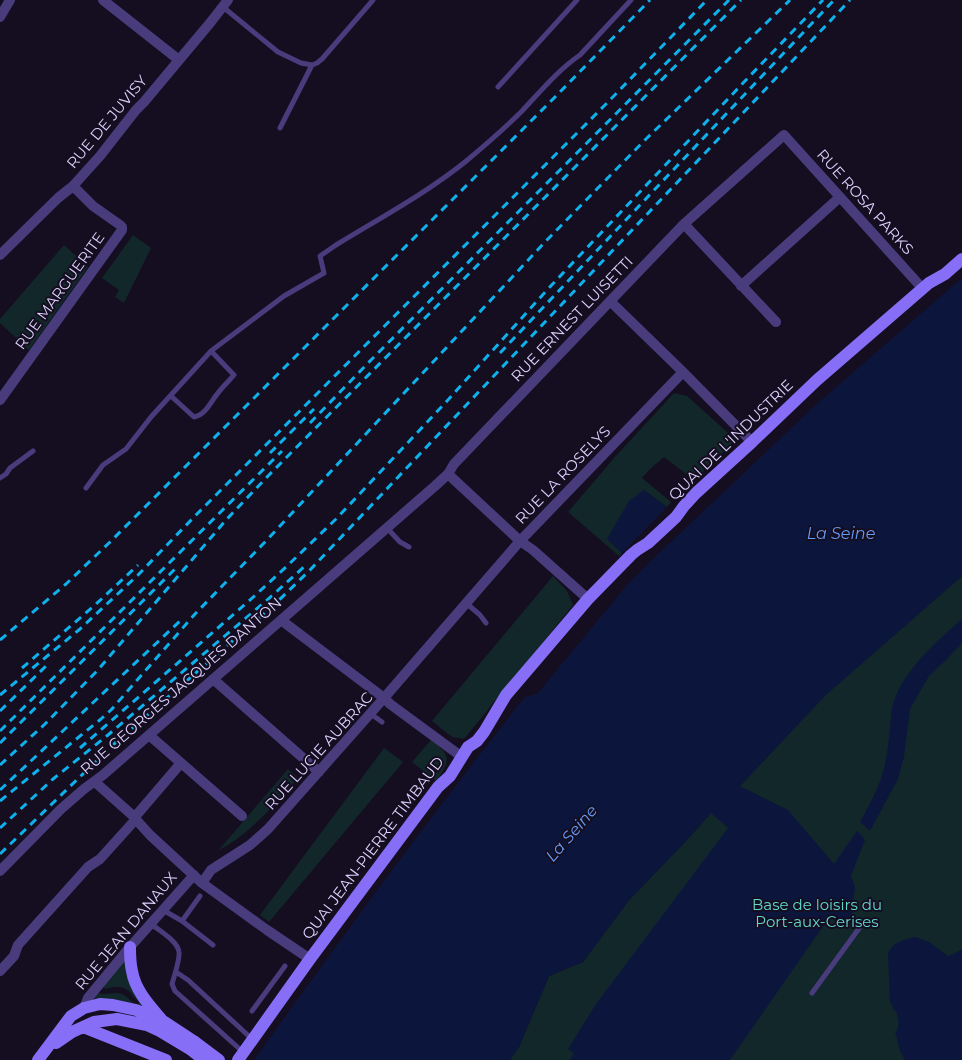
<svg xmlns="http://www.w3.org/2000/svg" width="962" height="1060" font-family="Montserrat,sans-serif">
<rect width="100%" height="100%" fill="#150e21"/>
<path fill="#12272a" d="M133 235 151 248 124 303 115 297 119 290 102 278Z
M64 245 88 267 29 350 0 323V319Z
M674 393 687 396 736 440 694 480 664 457 649 470 642 478 671 502 667 507 644 490 608 539 622 553 619 556 568 512 615 457Z
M553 576 567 591 573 605 464 739 452 737 432 721Z
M962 576V1060H510L519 1047 549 976 583 962 629 900 685 842 711 813 739 787 825 695Z
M431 740C451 755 451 761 436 781L412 762Z
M384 748 403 762 269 922 260 915Z
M288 769 298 778C274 805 251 833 218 851Z
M125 959 149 1009 94 999 98 993C107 996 115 991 122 994 129 997 131 1004 139 1005L138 1001C134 998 133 996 130 992 122 985 115 986 106 989L103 987Z"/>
<path fill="#0c163c" d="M962 278V576L826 695 740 786 788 810 834 864 857 831 861 835 865 840 851 876 855 887 852 909 853 912 846 925 831 915 730 1060H570L574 1053 568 1049 596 1004 728 828 711 813 685 842 629 900 583 962 549 976 519 1047 510 1060H254C342 937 431 815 525 697L537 694 628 584 657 555 819 402Z
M644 490 667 507 622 553 607 539 629 501Z
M962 619V643L946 660 929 676 910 709 904 757 898 779 870 831 860 822C871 802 883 781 886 758 888 748 889 738 890 728 891 718 891 707 895 698 908 666 937 641 962 619Z
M915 937 929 942 948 956 954 954 962 949V1060H905L900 1051 896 1035 895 1034C900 1026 899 1020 896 1011L894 1010 890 1001 888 953C892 943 904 939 915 937Z"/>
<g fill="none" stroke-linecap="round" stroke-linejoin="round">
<path stroke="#493c7d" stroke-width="5" d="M223 7 278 52 301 63 312 65 317 63 322 59 373 0
M498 87 577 0
M280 128 312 65
M171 396 194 417C206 415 211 401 218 393 223 386 229 381 234 375L211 351
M0 478 6 474 10 468 33 451
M86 488 103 465 126 449 151 417 211 351 284 296 324 273 320 256 336 245C380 218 425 194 465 162 483 147 505 128 522 111 540 92 558 70 580 55L631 0
M387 528 400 542 409 547
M466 603 480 615 486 623
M371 714 382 722
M163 910 182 921 213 945
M182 921 200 896
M150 923C158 930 178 941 179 952 180 959 174 977 172 984L175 991 243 1052
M176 972 188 980 252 1039
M812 993 860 927
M252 1011 285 966"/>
<path stroke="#493c7d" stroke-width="10" d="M103 0 179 60
M0 17 10 0
M684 224 776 322
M0 255 58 198 73 186 100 156 136 110 144 102 210 23 228 0
M741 286 840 197
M610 301 683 372 752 442
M0 400 122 230V227L120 225 93 206 73 186
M448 474 520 541 533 550 588 599
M281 620 384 698 520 541 683 372
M213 679 319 772
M149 735 242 816
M95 782 131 814 150 835 202 883 267 930 310 959
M134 818 181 763
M0 871 61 809 84 789 103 775 435 486 448 474 454 464 684 224 784 135 923 289
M202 883 211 870 250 845 268 829 384 698 390 704 462 757
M0 971 14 956 18 945 88 867 100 859 136 819
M84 1008 88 998 130 947 194 875"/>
<path stroke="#876ef6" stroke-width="12" d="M130 947C130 955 130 963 132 971 135 990 149 1005 161 1019
M83 1027 166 1060
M56 1043 72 1032 94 1022 117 1019 147 1025 160 1031 190 1049 204 1060
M38 1060 71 1016 84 1008 100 1004 113 1005 136 1010 163 1021 195 1042
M238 1060 310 959 438 787 450 776 468 747 477 741 484 732 506 695 588 599 631 555 637 550 648 543 676 517 684 506 696 493 752 442 817 380 929 283 945 274 962 259"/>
<path stroke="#0eb1eb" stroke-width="3" stroke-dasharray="8 6" stroke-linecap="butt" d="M500 353 834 0
M310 423 371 360 729 0
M270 453 314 409
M0 640 66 584 110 542 558 94 650 0
M22 668 95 605 138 565
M0 695 80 629 138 575 195 516 605 105 707 0
M0 711 48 664
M0 731 282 451
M0 743 175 569
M80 748 250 600 286 567 336 519 447 401 547 290 744 82 823 0
M0 765 45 724 97 671 226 520 268 476 741 0
M0 790 180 621
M0 801 101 719 111 710 195 614 265 542 545 242 646 139 790 0
M0 828 53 779 108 735 266 601 305 566
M0 854 114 744 274 605 310 570 850 0"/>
<path stroke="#876ef6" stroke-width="12" d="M195 1042 219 1060"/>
</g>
<g text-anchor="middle" stroke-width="4" stroke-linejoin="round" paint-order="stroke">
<g font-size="15" fill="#ddd1fc" stroke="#150e21">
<text transform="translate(107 122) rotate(-50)" y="5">RUE DE JUVISY</text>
<text transform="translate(865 202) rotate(48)" y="5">RUE ROSA PARKS</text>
<text transform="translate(60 291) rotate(-54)" y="5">RUE MARGUERITE</text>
<text transform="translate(572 319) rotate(-46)" y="5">RUE ERNEST LUISETTI</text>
<text transform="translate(731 440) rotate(-44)" y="5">QUAI DE L'INDUSTRIE</text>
<text transform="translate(563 475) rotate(-46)" y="5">RUE LA ROSELYS</text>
<text transform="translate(181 686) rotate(-41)" y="5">RUE GEORGES JACQUES DANTON</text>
<text transform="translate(319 751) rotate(-48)" y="5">RUE LUCIE AUBRAC</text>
<text transform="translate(373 848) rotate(-53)" y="5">QUAI JEAN-PIERRE TIMBAUD</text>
<text transform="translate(126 931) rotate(-50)" y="5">RUE JEAN DANAUX</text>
</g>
<g font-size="15" fill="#61d8ce" stroke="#150e21">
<text x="817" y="910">Base de loisirs du<tspan x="817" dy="17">Port-aux-Cerises</tspan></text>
</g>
<g font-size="16" font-style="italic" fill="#659bf6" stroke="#150e21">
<text x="841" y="539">La Seine</text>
<text transform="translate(571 833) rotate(-49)" y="6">La Seine</text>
</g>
</g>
</svg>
